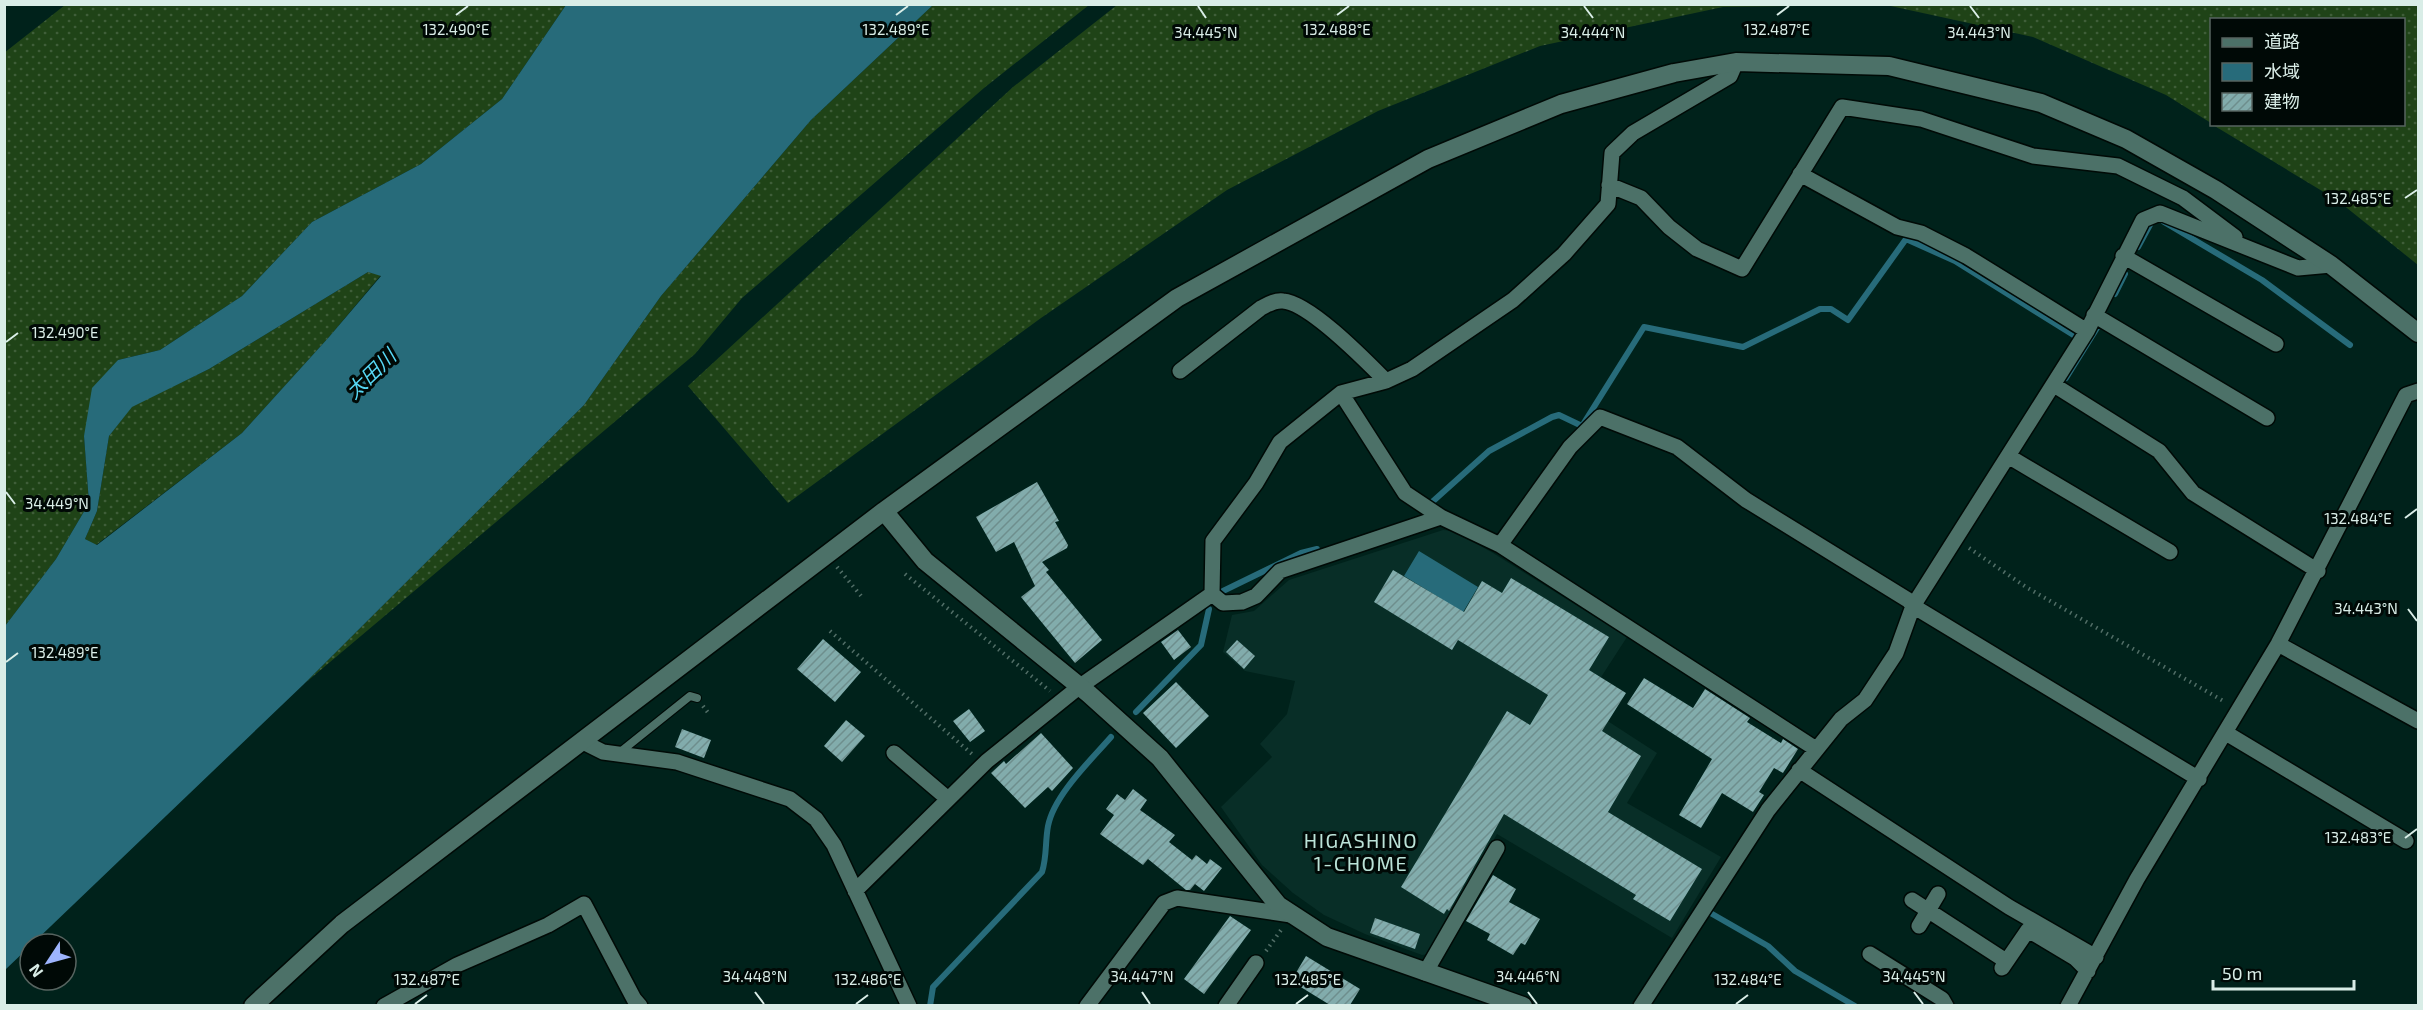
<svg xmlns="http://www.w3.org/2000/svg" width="2423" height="1010" font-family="'Exo 2','Noto Sans JP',sans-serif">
<defs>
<pattern id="grass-dots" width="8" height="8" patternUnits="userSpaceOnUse" patternTransform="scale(1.5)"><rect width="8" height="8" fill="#1f4317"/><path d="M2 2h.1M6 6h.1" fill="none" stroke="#3f5e39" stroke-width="1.8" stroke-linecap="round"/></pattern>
<pattern id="building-hatch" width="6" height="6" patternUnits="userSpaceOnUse" patternTransform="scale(1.5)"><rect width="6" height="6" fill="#82acac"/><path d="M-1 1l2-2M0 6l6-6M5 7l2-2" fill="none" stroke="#6e8e8d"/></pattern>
</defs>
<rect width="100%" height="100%" fill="#00221b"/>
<path fill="#082e27" d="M1443 530 1454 531 1493 553 1627 637 1583 705 1657 753 1627 803 1721 857 1672 938 1497 834 1429 954 1422 955 1365 934 1324 915 1293 893 1262 865 1221 807 1272 757 1260 744 1287 714 1295 681 1245 671 1223 652 1232 615 1254 611 1289 580Z"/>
<path fill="url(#grass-dots)" d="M65 5H566L502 99 421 164 312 222 242 296 160 350 118 360 84 436 89 503 56 559 5 626 4 53Z
M933 5H1089L984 88 742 298 695 354 304 684 584 405 661 296 811 120Z
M1117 5H2418V265L2337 200 2213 125 2404 124V20H2212L2211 123 2166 95 2033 37 1886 5 1723 7 1540 46 1378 111 1227 190 1041 318 788 503 688 386 1013 87Z
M368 272 381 275 329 337 242 433 96 545 85 539 97 511 109 436 132 406 209 369Z"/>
<path fill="#276b7a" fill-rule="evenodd" d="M566 5H933L811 120 661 296 584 405 304 684 5 970V626L56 559 89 503 84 436 92 388 118 360 160 350 242 296 312 222 421 164 502 99ZM368 272 381 276 329 337 242 433 97 545 85 539 97 511 109 436 132 407 209 369Z
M1419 551 1478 587 1456 624 1440 598 1404 576Z"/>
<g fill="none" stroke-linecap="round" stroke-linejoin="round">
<path stroke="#276b7a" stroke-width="6" d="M2164 222 2262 280 2350 345
M2138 247 2152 221
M2115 294 2125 274
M2066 378 2097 328
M1431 503 1489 451 1552 417 1559 415 1582 426 1644 327 1743 347 1820 309H1831L1848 320 1906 239 1955 261 2075 336
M1221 592 1301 553 1317 549
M1136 712 1201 645 1209 609
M1709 909 1707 911 1768 946 1795 971 1855 1006
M930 1006 933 987 1042 872C1047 857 1045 842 1048 826 1054 795 1091 760 1111 737"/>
</g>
<path fill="url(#building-hatch)" d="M1037 482 1059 521 1055 522 1068 545 1067 548 1042 562 1049 570 1046 572 1102 640 1075 663 1021 597 1035 586 1014 542 996 552 976 517Z
M1393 570 1464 612 1482 581 1502 593 1511 578 1609 637 1589 670 1626 693 1602 731 1641 756 1608 812 1702 869 1670 921 1633 899 1636 895 1504 814 1449 911 1447 909 1444 914 1401 887 1507 711 1530 725 1548 695 1458 640 1452 650 1374 602Z
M1178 630 1191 647 1174 660 1161 642Z
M823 639 861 672 835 702 797 669Z
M1237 640 1255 656 1244 669 1226 652Z
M1644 678 1693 708 1705 689 1750 718 1747 722 1781 743 1783 739 1798 749 1783 773 1774 768 1759 792 1764 795 1753 812 1722 793 1701 828 1679 815 1712 759 1627 704Z
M1176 682 1209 716 1176 748 1143 713Z
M969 709 985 731 970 742 953 721Z
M846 720 865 736 842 762 824 746Z
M682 729 711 740 704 758 675 747Z
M1041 733 1073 768 1052 791 1048 787 1025 808 991 773 1004 761 1006 764Z
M1133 789 1147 800 1140 810 1175 835 1169 842 1192 860 1196 855 1207 864 1210 859 1222 868 1204 891 1195 884 1190 890H1186L1148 859 1143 865 1100 834 1114 815 1106 809 1117 794 1125 800Z
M1493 875 1516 889 1509 902 1540 919 1525 945 1521 943 1513 955 1487 940 1490 934 1466 921Z
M1230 916 1251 930 1204 994 1184 979Z
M1375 918 1420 934 1415 949 1370 933Z
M1306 956 1360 989 1350 1005H1330L1291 981Z"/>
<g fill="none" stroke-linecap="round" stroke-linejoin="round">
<g stroke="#000a06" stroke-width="10">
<path id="lane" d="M619 753 690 696 697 698"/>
</g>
<g stroke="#000a06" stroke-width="18">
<path id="street" d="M1800 174 1897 227 1921 233 1966 256 2087 331
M1609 185 1641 198 1669 227 1697 249 1742 269 1842 107 1921 119 2033 156 2118 166 2183 198 2235 237
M2123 256 2276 344
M2094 315 2267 418
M1180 371 1261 308C1267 305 1274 300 1283 301 1310 303 1366 361 1386 381
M2054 385 2159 451 2193 493 2318 571
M1341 393 1405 493 1441 517 1500 545 1816 749
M2008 456 2170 552
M1500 545 1570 447 1600 417 1677 447 1746 500 1908 600 1913 606 2199 779
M1212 594 1223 603 1242 602 1256 596 1280 571 1441 517
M2278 644 2418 721
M2226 733 2406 841
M583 742 603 752 677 762 790 799 816 819 834 845 909 1006
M894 753 948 799
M1799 770 2009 907 2096 957
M855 891 987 761 1079 687 1212 594 1213 541 1256 483 1280 442 1341 393 1386 381 1412 369 1513 300 1564 254 1608 204 1612 153 1633 133 1730 76 1736 62
M1912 900 2006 961
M1919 926 1938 894
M1870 954 1942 999 1946 1006
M2002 968 2028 930 2075 958 2088 971
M1425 973 1497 848
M384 1006 457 965 548 925 584 904 634 999 640 1006
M1087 1006 1164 903 1177 898 1291 915
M1226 1006 1256 963
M1641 1006 1768 810 1841 719 1865 700 1896 653 1913 606 2087 331 2143 220 2160 213 2298 268 2331 265
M2068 1006 2137 879 2278 644 2406 395 2418 391"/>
</g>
<g stroke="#000a06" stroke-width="21">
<path id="secondary" d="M884 511 925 561 1089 694 1160 758 1278 905 1327 937 1523 1006
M253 1006 342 924 884 511 1177 298 1428 159 1561 104 1674 73 1736 62 1889 66 2041 103 2126 139 2216 190 2331 265 2418 333"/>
</g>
<path stroke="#516e67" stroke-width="4" stroke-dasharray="1.5 4.5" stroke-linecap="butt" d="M1969 548 2026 587 2225 702
M837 567 862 597
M905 574 1050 691
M830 631 972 754
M703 706 709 714
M1266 951 1281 930"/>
<use href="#lane" stroke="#4c7168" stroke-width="8"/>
<use href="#street" stroke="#4c7168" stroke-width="15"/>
<use href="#secondary" stroke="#4c7168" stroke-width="18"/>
</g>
<path fill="none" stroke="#d9ede7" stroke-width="2" d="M1198 6 1206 18M1584 6 1593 18M1970 6 1979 18M456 15 468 6M896 15 908 6M1337 15 1349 6M1777 15 1789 6M2405 198 2417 190M6 342 18 333M6 492 15 504M2405 518 2417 509M2408 609 2417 621M6 662 18 653M2405 838 2417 829M755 992 764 1004M1142 992 1150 1004M1528 992 1537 1004M1914 992 1923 1004M415 1004 427 995M856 1004 868 995M1296 1004 1308 995M1736 1004 1748 995"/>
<g text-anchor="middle" stroke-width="6" stroke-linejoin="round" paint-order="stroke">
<g font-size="20" font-style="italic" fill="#57d8f5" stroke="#000906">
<text transform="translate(371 374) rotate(-44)" y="7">太田川</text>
</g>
<g font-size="20" letter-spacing="1.5" fill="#bbe3d8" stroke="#000906">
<text x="1361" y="848">HIGASHINO<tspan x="1361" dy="23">1-CHOME</tspan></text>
</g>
</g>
<g font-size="15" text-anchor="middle" fill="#d9ede7" stroke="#000906" stroke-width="6" stroke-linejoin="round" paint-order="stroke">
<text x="456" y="35">132.490°E</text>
<text x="896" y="35">132.489°E</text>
<text x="1337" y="35">132.488°E</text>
<text x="1777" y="35">132.487°E</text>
<text x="1206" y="38">34.445°N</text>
<text x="1593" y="38">34.444°N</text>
<text x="1979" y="38">34.443°N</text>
<text x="2358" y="204">132.485°E</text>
<text x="65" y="338">132.490°E</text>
<text x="57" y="509">34.449°N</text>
<text x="2358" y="524">132.484°E</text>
<text x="2366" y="614">34.443°N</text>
<text x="65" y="658">132.489°E</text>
<text x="2358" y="843">132.483°E</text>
<text x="755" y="982">34.448°N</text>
<text x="1142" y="982">34.447°N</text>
<text x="1528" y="982">34.446°N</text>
<text x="1914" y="982">34.445°N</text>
<text x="427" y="985">132.487°E</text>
<text x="868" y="985">132.486°E</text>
<text x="1308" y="985">132.485°E</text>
<text x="1748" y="985">132.484°E</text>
</g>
<rect width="2423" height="1010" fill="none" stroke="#d9ede7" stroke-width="12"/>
<rect x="2210" y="18" width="195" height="108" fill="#000906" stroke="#576460" stroke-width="1.5"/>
<rect x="2222" y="38" width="30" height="9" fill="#4c7168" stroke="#576460" stroke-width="1.5"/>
<text x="2264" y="48" font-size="18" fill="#d9ede7">道路</text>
<rect x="2222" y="63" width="30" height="18" fill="#276b7a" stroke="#576460" stroke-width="1.5"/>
<text x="2264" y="78" font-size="18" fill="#d9ede7">水域</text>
<rect x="2222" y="93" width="30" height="18" fill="url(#building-hatch)" stroke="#576460" stroke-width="1.5"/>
<text x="2264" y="108" font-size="18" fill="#d9ede7">建物</text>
<g transform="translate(48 962) rotate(234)"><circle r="28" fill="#000906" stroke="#576460" stroke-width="1.5"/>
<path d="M0-4.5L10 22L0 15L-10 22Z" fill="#9db4fd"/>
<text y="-9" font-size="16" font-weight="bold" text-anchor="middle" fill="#d9ede7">N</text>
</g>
<path d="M2213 980v9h141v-9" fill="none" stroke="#d9ede7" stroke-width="3"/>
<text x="2222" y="980" font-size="18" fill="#d9ede7" stroke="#000906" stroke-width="4.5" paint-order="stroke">50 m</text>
</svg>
